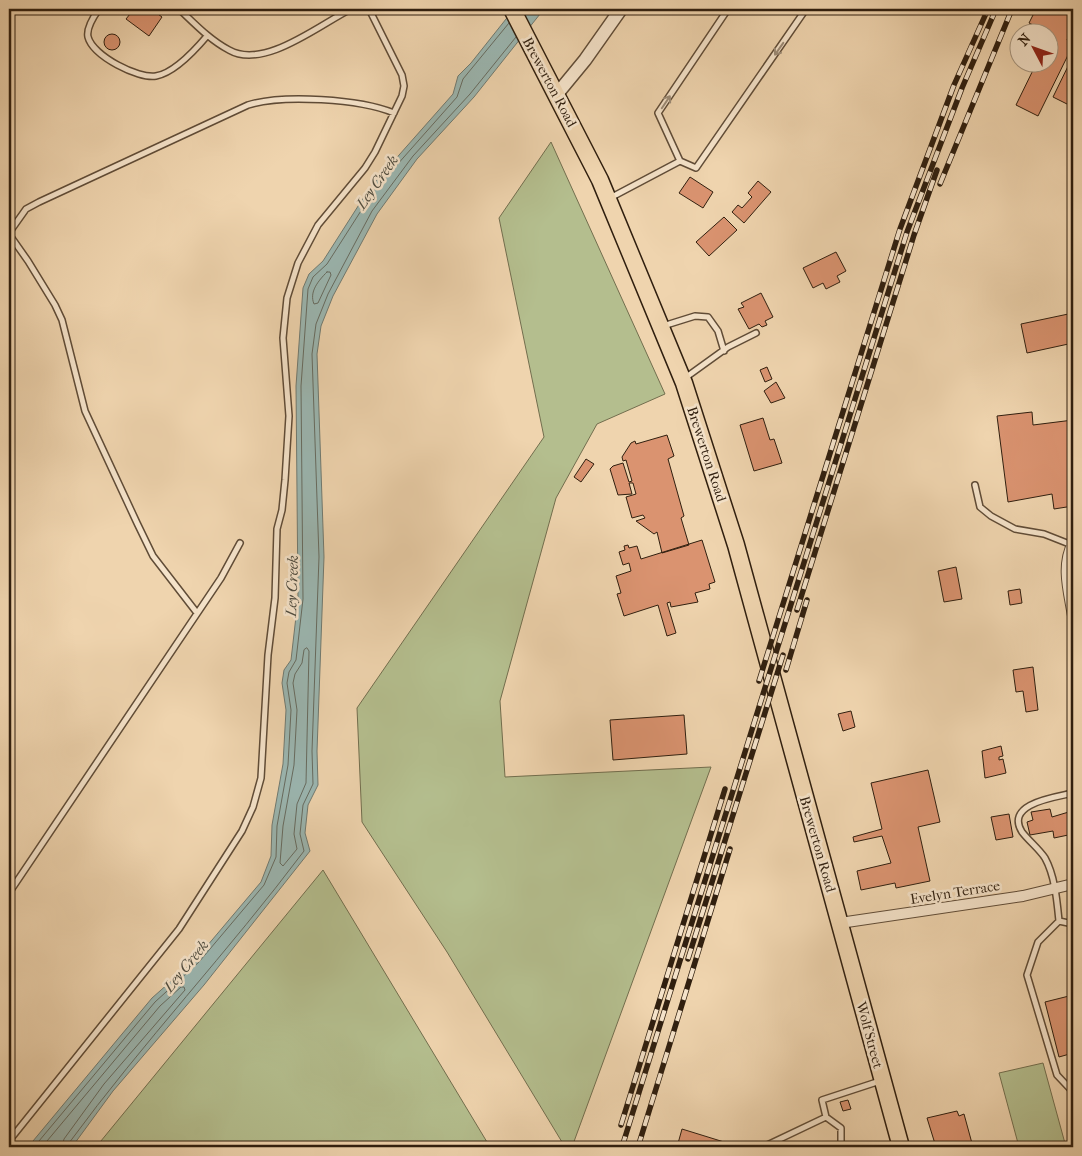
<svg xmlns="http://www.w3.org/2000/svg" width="1082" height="1156" font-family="'IM FELL French Canon',serif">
<rect width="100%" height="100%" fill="#efd4ae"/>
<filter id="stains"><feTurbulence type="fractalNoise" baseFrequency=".004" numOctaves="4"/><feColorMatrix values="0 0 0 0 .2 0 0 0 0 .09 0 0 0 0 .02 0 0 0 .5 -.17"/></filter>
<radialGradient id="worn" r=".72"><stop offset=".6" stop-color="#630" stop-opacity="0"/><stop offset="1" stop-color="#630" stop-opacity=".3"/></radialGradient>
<path fill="#b4be8e" stroke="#726e4e" d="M551 142 665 394 597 424 556 498 500 701 505 777 711 767 572 1147H565L447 952 362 822 357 708 544 437 499 218Z
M323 870 490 1147H96Z
M1043 1063 1066 1147H1019L999 1073Z"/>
<path fill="#9bb7b2" stroke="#707a71" d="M514 9H544L474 97 417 159 377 214 333 296 321 326 317 354 324 557 317 751 318 785 308 805 305 833 310 851 204 985 113 1091 72 1147H28L152 998 196 959 261 882 271 856 272 825 283 764 286 710 282 683 284 670 291 660 298 599 296 386 303 288 309 274 323 261 369 189 453 94 458 76 471 63Z"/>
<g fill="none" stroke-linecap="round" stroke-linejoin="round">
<path stroke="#666b60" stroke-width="1" d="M327 272H330L331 275 318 303 314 304C309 292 318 281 327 272Z
M307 648 309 651 306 783 297 804 294 834 297 849 283 866 280 863 283 826 294 765 297 710 293 683 295 674 302 663 304 650Z
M34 1147 155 1002 199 962 264 885 276 857 277 826 288 765 291 710 287 683 289 672 296 660 303 599 301 386 308 289 313 277 327 264 373 192 457 97 463 79 509 23
M42 1147 160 1006 181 987H184L185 990 104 1084 64 1139 62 1147
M68 1147 69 1143C143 1042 229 951 304 851L300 834 303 805 313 784 312 751 319 557 312 354 316 324 328 294 372 211 413 156 470 94 516 37"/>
</g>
<path fill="#da9370" stroke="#301f0f" d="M134 9H151L162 17 149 36 126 19Z
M1036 9H1073V27L1067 40 1073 45 1038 116 1016 105 1037 62H1050V39L1052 34 1029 23Z
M104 42a8 8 0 1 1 16 0a8 8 0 1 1-16 0Z
M1073 56V107L1053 97Z
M690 177 713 192 703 208 679 193Z
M758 181 771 192 744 223 732 212 738 205 742 208 752 197 748 193Z
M724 217 737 230 709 256 696 242Z
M836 252 846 271 837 276 840 282 826 289 823 283 813 288 803 268Z
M761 293 773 317 765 321 767 325 762 327 759 324 749 329 738 309 744 307 741 303Z
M1073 313V343L1027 353 1021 324Z
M767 367 772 379 765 382 760 370Z
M776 382 785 398 771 403 764 391Z
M1032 412 1033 425 1073 420V506L1054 509 1052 494 1008 502 997 416Z
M763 418 770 440 774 439 782 463 754 471 740 425Z
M667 435 674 456 668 459 684 516 681 518 689 545 662 553 657 532 654 534 636 521 645 518 643 515 632 518 626 497 636 494 633 483H629L632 494 618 495 610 469 613 466 623 463 629 482 632 481 626 460 623 461 622 457 631 443 635 441 636 444Z
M586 459 594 464 581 482 574 477Z
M702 540 715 582 709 584 710 589 695 593 698 602 671 607 670 602 667 603 676 633 667 636 658 605 624 616 617 594 621 593 616 576 631 571 629 563 623 565 619 552 625 550 624 546 628 545 629 548 637 546 641 559Z
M956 567 962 599 944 602 938 571Z
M1020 589 1022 603 1010 605 1008 591Z
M1033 667 1038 710 1026 712 1023 691 1016 692 1013 670Z
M851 711 855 727 843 731 838 714Z
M684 715 687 754 613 760 610 720Z
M1001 746 1003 756 999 757V760L1003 759 1006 773 985 778 982 751Z
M928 770 940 822 918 827 930 881 896 888 895 883 861 890 857 871 891 863 882 836 854 842 853 837 882 829 871 783Z
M1050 809 1052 817 1072 811 1073 834 1054 838 1053 831 1030 835 1027 822 1033 820 1031 812Z
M1009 814 1013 837 996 840 991 817Z
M1073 995V1053L1059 1057 1045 1002Z
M848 1100 851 1109 843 1111 840 1102Z
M957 1111 959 1116 964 1114 973 1147H936L927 1118Z
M682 1129 737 1146V1147H677Z"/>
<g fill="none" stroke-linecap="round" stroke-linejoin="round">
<g stroke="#604c37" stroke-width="8">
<path id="service" d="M99 9C94 16 86 28 88 37 93 56 138 79 156 76 174 73 196 49 207 36
M179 9C195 24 210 40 229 50 264 70 319 25 351 9
M728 9 658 113 680 161 696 168 806 9
M610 198 680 161
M9 233 26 209 39 202 248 105C283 94 360 99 394 113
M9 234 28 261 55 305 62 320 85 411 137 523 153 556 197 613
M663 326 695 316 708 317 718 331 724 351
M685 378 728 347 756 333
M975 485 980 507 991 516 1015 529 1044 534 1072 545
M1073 793C1057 797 1004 803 1022 832 1029 841 1039 849 1045 858 1055 876 1057 901 1059 921L1038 942 1027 975 1057 1075 1073 1092
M9 893 221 578 240 543
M1059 921 1073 924
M826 1117 841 1128V1147
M9 1141 179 929 242 831 253 807 261 778 268 655 275 598 277 529 282 510 285 480 289 416 283 338 287 298 298 263 318 225 365 168 375 152 402 96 404 86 402 75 369 9
M763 1147 826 1117 822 1100 880 1081"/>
</g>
<g stroke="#604c37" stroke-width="12">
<path id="minor" d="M1073 543C1061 566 1069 591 1073 616
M840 923 1023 896 1073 884"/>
</g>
<g stroke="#604c37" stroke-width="15">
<path id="tertiary" d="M557 94 585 60 621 9"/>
</g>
<g stroke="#301f0f" stroke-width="19">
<path id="primary" d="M512 9 600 180 684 383 736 545 901 1147"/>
</g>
<use href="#service" stroke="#f5e3ca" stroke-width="5"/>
<use href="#minor" stroke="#f5e3ca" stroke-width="10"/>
<use href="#tertiary" stroke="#f5e3ca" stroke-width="12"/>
<use href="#primary" stroke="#efd4ae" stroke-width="16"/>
<g stroke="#301f0f" stroke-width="5.5">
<path id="rail" d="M940 184 1012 9
M797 610 914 235 937 170
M786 670 807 600
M759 681 900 229 954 85 988 9
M688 959 783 655
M621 1125 725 789
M622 1147 907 232 962 88 996 9
M638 1147 730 849"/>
</g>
<use href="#rail" stroke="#f5e3ca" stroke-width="4" stroke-dasharray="11" stroke-linecap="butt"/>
</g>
<defs><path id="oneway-shaft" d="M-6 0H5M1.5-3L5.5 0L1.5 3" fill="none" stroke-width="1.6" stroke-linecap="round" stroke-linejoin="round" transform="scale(1.25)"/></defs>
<g stroke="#9c8b76">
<use href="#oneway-shaft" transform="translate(779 49) rotate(125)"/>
<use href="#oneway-shaft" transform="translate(666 102) rotate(-56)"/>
</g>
<g text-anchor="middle" stroke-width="5" stroke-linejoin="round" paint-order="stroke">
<g font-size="14" fill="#301f0f" stroke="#f5e3ca">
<text transform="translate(550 82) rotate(62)" y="5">Brewerton Road</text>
<text transform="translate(707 454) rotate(72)" y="5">Brewerton Road</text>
<text transform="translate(818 844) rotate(74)" y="5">Brewerton Road</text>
<text transform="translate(955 892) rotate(-9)" y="5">Evelyn Terrace</text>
<text transform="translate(870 1035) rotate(75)" y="5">Wolf Street</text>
</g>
<g font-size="15" font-style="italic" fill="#504d40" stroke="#f5e3ca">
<text transform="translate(377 182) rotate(-55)" y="5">Ley Creek</text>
<text transform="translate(292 586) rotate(-88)" y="5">Ley Creek</text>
<text transform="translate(186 966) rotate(-51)" y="5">Ley Creek</text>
</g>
</g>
<rect width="1082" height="1156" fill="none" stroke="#efd4ae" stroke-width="30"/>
<rect x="10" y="10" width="1062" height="1136" fill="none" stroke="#301f0f" stroke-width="2.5"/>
<rect x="15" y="15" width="1052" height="1126" fill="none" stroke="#301f0f"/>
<g transform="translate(1034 48) rotate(311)"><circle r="24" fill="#f5e3ca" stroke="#a6957f"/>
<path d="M0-4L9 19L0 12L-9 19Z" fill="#8f2418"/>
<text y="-8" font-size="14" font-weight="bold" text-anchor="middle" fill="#301f0f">N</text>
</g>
<rect width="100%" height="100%" filter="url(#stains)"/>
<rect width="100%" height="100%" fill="url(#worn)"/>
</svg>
